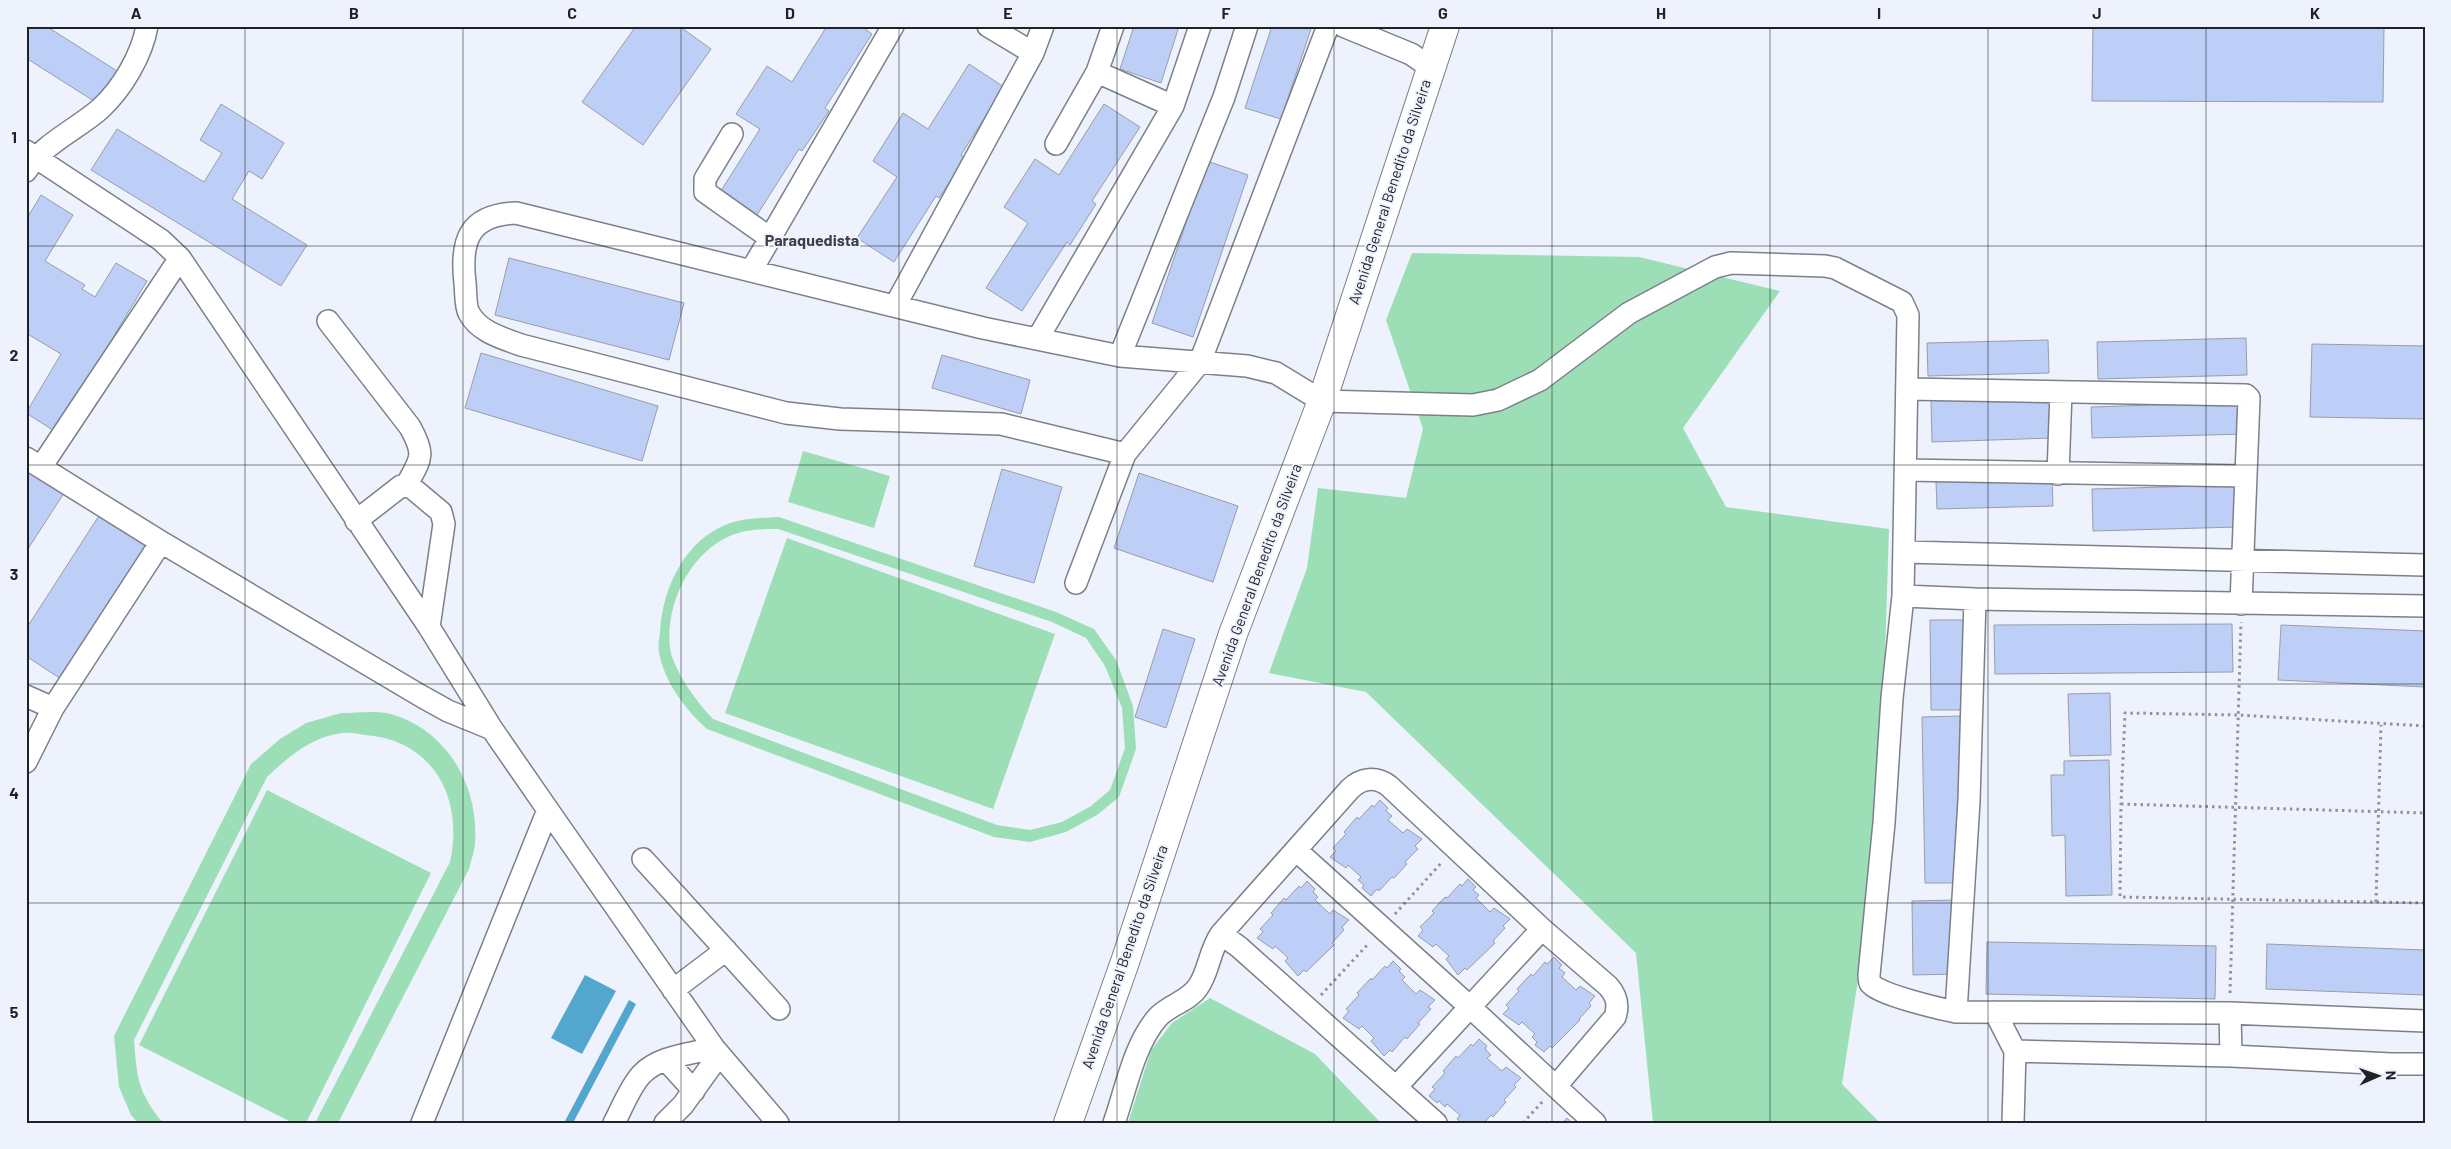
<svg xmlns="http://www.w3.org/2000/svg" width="2451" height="1149" font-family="Barlow,sans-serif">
<rect width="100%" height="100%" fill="#eef2fc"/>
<path fill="#9cdfb7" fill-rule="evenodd" d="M1412 253 1639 257 1780 291 1683 428 1726 507 1889 529 1879 843 1842 1084 1880 1123H1653L1636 953 1366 692 1269 673 1307 568 1318 488 1406 498 1423 429 1386 320Z
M803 451 890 476 874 528 788 502Z
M779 517 1056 612 1094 629 1116 660 1133 706 1136 749 1119 797 1097 815 1066 832 1030 842 994 837 707 729C686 710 664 682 659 652 658 646 659 639 660 633 662 588 685 539 730 523 746 518 762 518 779 517ZM778 529 1052 622 1086 638 1105 666 1122 708 1125 748 1110 790 1091 806 1062 822 1030 830 997 825 713 719C698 704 673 670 670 648 665 604 690 552 732 535 747 529 762 529 778 529Z
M787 538 1055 634 993 809 725 713Z
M341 713C356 713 376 710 391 714 447 730 479 786 475 842 475 851 471 860 469 869L338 1123H315L450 862C464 799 434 740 365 735 358 734 350 732 342 733 313 736 288 757 267 777L134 1040C137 1079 138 1092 163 1123H138L131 1115 119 1087 114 1036 251 764 280 739 306 723Z
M267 790 431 873 306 1123H293L139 1045Z
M1210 998 1315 1054 1381 1123H1128L1151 1050 1172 1023Z"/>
<path fill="#53a6ce" d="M585 975 616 991 582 1054 551 1038Z
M629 1000 636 1004 573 1123H564Z"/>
<path fill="#bdcff7" stroke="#999da6" d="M26 26H46L117 71 97 103 26 58Z
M636 26H679L711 49 643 145 582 102Z
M827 26H861L872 34 825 108 829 111 802 151 799 149 755 218 719 194 760 129 736 114 767 66 792 82Z
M1134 26H1179L1161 83 1120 69Z
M1272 26H1312L1281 119 1245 108Z
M2093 26H2384L2383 102 2092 101Z
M969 64 1004 87 961 155 965 158 939 198 936 196 894 262 857 238 897 177 873 161 903 113 928 129Z
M221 104 284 143 262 179 249 171 232 199 307 245 281 286 91 170 117 129 204 182 222 153 200 140Z
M1104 104 1140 127 1092 201 1096 204 1070 245 1067 242 1022 311 986 288 1028 223 1004 207 1035 159 1059 175Z
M1207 161 1248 175 1193 337 1152 323Z
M41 195 73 215 45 261 85 285 82 289 95 297 116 263 147 281 56 432 26 413 61 354 26 333V220Z
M509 258 684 303 669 360 495 315Z
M2246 338 2247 375 2098 379 2097 342Z
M2048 340 2049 373 1928 376 1927 343Z
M2312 344 2425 346V419L2310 417Z
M481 353 658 406 642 461 465 408Z
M942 355 1030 380 1021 414 932 388Z
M2051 397 2052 438 1932 442 1931 400Z
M2245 402 2246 434 2092 438 2091 407Z
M26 464 66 490 26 552Z
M1002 469 1062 487 1034 583 974 566Z
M1139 473 1238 506 1213 582 1114 548Z
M2052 477 2053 506 1937 509 1936 481Z
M2237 485 2238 527 2093 531 2092 489Z
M102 511 153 544 64 681 26 656V629Z
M1930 620H1965L1967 710H1931Z
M2232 624 2233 672 1995 674 1994 625Z
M2281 625 2425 631V687L2278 680Z
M1163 629 1195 639 1166 728 1135 717Z
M2110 693 2111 755 2070 756 2068 694Z
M1960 716 1963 883H1925L1922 717Z
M2109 760 2112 895 2066 896 2065 835 2052 836 2051 775H2064V761Z
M1380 800 1388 808 1386 811 1392 816 1388 820 1403 833 1407 829 1422 839 1415 846 1418 849 1405 862 1407 864 1394 878 1392 877 1379 891 1377 889 1371 896 1362 888 1364 885 1358 880 1361 877 1348 865 1346 868 1330 857 1336 851 1333 848 1346 834 1344 832 1357 817 1359 819 1372 805 1374 807Z
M1468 879 1476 887 1473 890 1479 895 1476 898 1490 912 1494 908 1510 919 1503 926 1505 928 1493 941 1495 943 1467 970 1465 968 1458 975 1446 959 1449 956 1436 944 1433 947 1418 936 1423 930 1420 927 1434 913 1432 911 1445 897 1447 898 1460 884 1462 886Z
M1307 881 1315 889 1313 892 1318 897 1315 900 1330 914 1333 910 1349 920 1342 927 1344 930 1332 943 1334 945 1306 972 1304 970 1298 976 1285 961 1288 958 1275 946 1273 949 1257 938 1263 932 1260 929 1273 915 1271 913 1284 898 1286 900 1299 886 1301 888Z
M1956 900 1957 974 1913 975 1912 901Z
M1987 942 2216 946 2215 999 1986 994Z
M2267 944 2425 950V995L2266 989Z
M1554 957 1562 965 1559 968 1565 973 1562 977 1576 990 1580 986 1595 996 1589 1003 1591 1006 1579 1019 1580 1020 1552 1048 1550 1046 1544 1052 1535 1045 1537 1042 1532 1037 1535 1034 1522 1022 1519 1025 1503 1014 1509 1008 1506 1005 1519 991 1517 989 1531 974 1533 976 1545 962 1547 964Z
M1393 961 1401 969 1399 971 1405 977 1402 980 1416 994 1420 990 1435 1000 1428 1007 1431 1009 1418 1023 1420 1024 1407 1039 1405 1037 1392 1052 1390 1050 1384 1056 1371 1041 1374 1038 1362 1026 1359 1029 1343 1018 1349 1011 1346 1009 1359 995 1357 993 1371 978 1372 980 1385 966 1387 968Z
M1479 1039 1487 1046 1485 1049 1491 1055 1487 1058 1502 1071 1506 1067 1521 1078 1514 1085 1516 1087 1504 1100 1506 1102 1493 1117 1491 1115 1484 1123H1462L1457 1119 1460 1115 1447 1104 1445 1107 1439 1101 1437 1103 1429 1096 1435 1089 1432 1087 1445 1073 1443 1071 1456 1056 1458 1058 1471 1044 1473 1046Z
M1567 1118 1572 1123H1562Z"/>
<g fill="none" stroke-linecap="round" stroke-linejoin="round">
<g stroke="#7c8088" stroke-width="24">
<path id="minor" d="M988 26 1033 53
M1343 26 1411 54 1430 67
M1097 72 1173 106
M732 134 705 179V192L770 238
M1056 144 1097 72 1113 26
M26 151 161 240 180 258 429 627 492 729 548 810 714 1048 778 1123
M26 171C44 143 76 130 100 109 122 89 142 55 147 26
M751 271 893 26
M895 306 1033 53 1043 26
M328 321 410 427C426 456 421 458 406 486
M1038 338 1173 106 1200 26
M1120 356 1224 97 1247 26
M1907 389 2246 395 2249 398 2241 604
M1125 454 1001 424 840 419 786 413 521 345C502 338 479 332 469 313 465 306 466 291 465 283 460 240 469 215 516 213L983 328 1120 356 1247 366 1276 373 1322 401 1473 405 1498 400 1540 380 1629 313 1715 267 1731 263 1825 266 1835 268 1902 302 1908 315 1903 596 1892 698 1884 823 1869 975C1869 976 1869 982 1870 983 1876 994 1941 1009 1956 1012
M26 458 161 542 421 696 448 711 492 729
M41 467 180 258
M1906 470 2245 476
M2058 474 2061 392
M356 521 401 486 411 487 441 512 444 524 429 627
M1905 552 2425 565
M1076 583 1125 454 1200 362 1328 26
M1903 596 1975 599 2425 606
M1975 599 1969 801 1956 1012 2230 1013 2425 1021
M26 696 53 708 161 542
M26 762 53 708
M1297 851 1470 1007 1595 1123
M643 859 779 1009
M1221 934 1239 947 1436 1123
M673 990 726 950
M1995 1012 2015 1051 2013 1123
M2015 1051 2231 1056 2230 1013
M2231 1056 2391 1064H2425
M666 1060 694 1091
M1397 1086 1542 929
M422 1123 548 810
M614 1123C622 1108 630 1087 641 1075 658 1056 691 1054 714 1048
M665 1123 683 1105 719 1055
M1114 1123C1126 1089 1134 1044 1158 1017 1169 1005 1189 1001 1198 987 1209 972 1209 951 1221 934L1350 789C1361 778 1376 776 1389 786L1542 929 1608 986C1617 996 1619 1005 1615 1017L1556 1086"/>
</g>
<g stroke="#7c8088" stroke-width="30">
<path id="major" d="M1068 1123 1126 959 1233 634 1322 401 1445 26"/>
</g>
<path stroke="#90939a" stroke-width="3" stroke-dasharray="2.5 4" stroke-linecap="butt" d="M2425 726 2238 715 2125 713 2121 804 2120 897 2425 903
M2121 804 2425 813
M2376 902 2381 725
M1395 914 1443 861
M2230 993 2241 622
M1321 995 1369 943
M1523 1123 1543 1101"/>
<use href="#minor" stroke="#fff" stroke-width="21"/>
<use href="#major" stroke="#fff" stroke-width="28"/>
</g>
<path fill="none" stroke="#1f2124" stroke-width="1" stroke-opacity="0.55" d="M245 26V1123M463 26V1123M681 26V1123M899 26V1123M1117 26V1123M1334 26V1123M1552 26V1123M1770 26V1123M1988 26V1123M2206 26V1123M26 246H2425M26 465H2425M26 684H2425M26 903H2425"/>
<g text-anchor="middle" stroke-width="4" stroke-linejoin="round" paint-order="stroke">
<g font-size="15" fill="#1f2124" stroke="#eef2fc">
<text transform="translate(1390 192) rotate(-72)" y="5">Avenida General Benedito da Silveira</text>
<text transform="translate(1257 575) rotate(-70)" y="5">Avenida General Benedito da Silveira</text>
<text transform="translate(1125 957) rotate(-71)" y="5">Avenida General Benedito da Silveira</text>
</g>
<g font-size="16" font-weight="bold" fill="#3c3f47" stroke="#eef2fc">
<text x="812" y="246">Paraquedista</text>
</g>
</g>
<rect width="2451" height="1149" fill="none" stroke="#eef2fc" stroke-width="55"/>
<g transform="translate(2378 1076) rotate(88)" stroke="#eef2fc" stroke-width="4" paint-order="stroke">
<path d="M0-4L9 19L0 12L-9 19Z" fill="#1f2124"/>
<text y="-8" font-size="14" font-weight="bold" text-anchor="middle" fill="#1f2124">N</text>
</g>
<rect x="28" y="28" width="2396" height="1094" fill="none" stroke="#1f2124" stroke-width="2"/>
<g font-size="16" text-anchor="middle" font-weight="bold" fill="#1f2124">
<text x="136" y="19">A</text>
<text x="354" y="19">B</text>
<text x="572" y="19">C</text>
<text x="790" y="19">D</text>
<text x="1008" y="19">E</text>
<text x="1226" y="19">F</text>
<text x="1443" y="19">G</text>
<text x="1661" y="19">H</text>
<text x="1879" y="19">I</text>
<text x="2097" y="19">J</text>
<text x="2315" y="19">K</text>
<text x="14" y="143">1</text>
<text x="14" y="361">2</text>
<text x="14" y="580">3</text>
<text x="14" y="799">4</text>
<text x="14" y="1018">5</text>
</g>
</svg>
